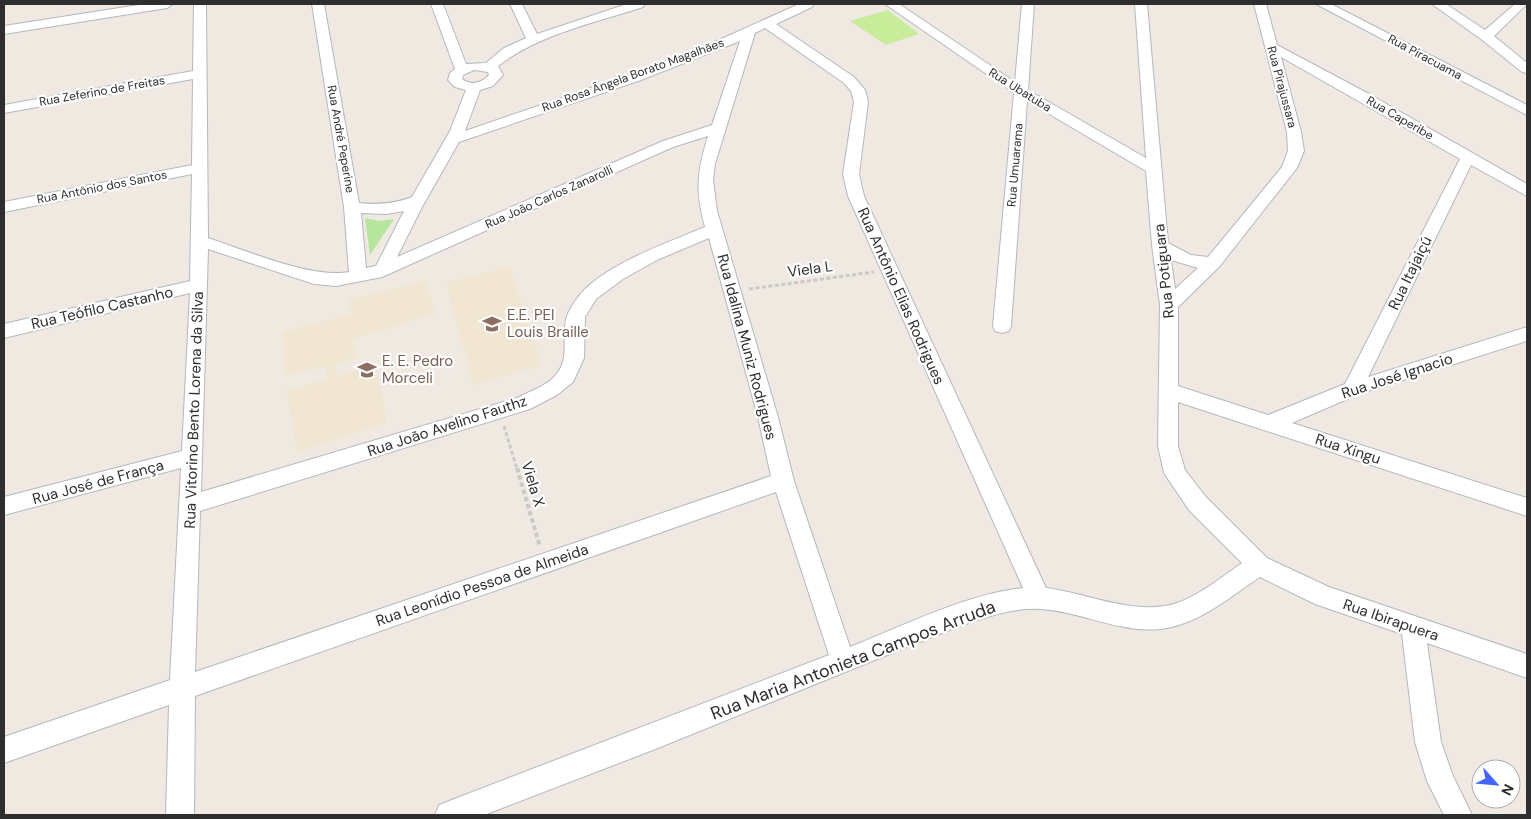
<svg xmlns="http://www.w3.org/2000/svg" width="1531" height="819" font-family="'DM Sans',sans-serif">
<rect width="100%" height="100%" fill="#efe9e1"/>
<path fill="#f0e6d1" d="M510 266 541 365 473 385 446 283Z
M426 281 435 314 352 339 357 358 335 364 338 376 376 364 387 423 297 452 287 391 326 379V366L285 375 283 332 352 314 349 300Z"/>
<path fill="#b6e59e" d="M365 218 379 221 394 219 370 255Z"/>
<path fill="#c9ec9a" d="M888 10 919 34 886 45 850 21Z"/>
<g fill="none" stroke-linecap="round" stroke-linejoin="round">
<g stroke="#b4b7c1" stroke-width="2">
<path id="street" d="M145 4H173L167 8 4 34V26Z
M194 4H206L208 238C245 250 312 279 349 272L344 207 312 4H324L359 203C378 205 394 204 412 197L450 131 466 90 455 87 448 80 450 73 455 69 431 4H443L466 64 486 63 504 48 526 38 510 4H522L537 34 627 4H645L643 7C595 23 539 34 498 66L503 75 493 86 480 90 465 131 631 74 710 44 799 4H814L812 7 776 24 854 77 865 90 868 102 859 174 864 196 1046 588C1088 593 1138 618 1180 602 1202 593 1222 577 1242 563L1189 510 1164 473 1158 446 1160 305 1152 245 1146 171 1027 101 1011 326 1009 331 1002 333 995 331 993 326 1014 93 885 4H899L1015 82 1022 4H1034L1028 90 1146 158 1135 4H1147L1168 243 1191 255 1208 257 1282 167 1288 151 1287 132 1254 4H1266L1277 45 1369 94 1527 184V196L1471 165 1368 377 1527 327V341L1359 394 1292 423 1527 498V516L1178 402V446L1185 470 1205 496 1267 558 1329 587 1527 654V678L1427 643 1441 742 1453 776 1472 815H1444L1427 781 1415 742 1402 634 1315 604 1260 577C1231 596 1203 621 1167 628 1124 636 1082 611 1040 609 1011 607 981 619 954 628L653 750 484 815H435L439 805 449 801 829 655 776 492 195 696 194 815H166L169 705 4 763V737L170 680 181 468 4 515V497L182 451 190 293 4 338V324L190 281 192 174 4 212V202L192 165 193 79 4 113V105L193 71ZM765 28 844 83 851 91 854 102 843 174 848 196 1023 588C967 594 903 626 850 647L794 481 778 417 717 211 713 180 715 164 755 33ZM740 41 712 125 663 141 397 257 422 207 459 142 641 80ZM1281 57 1460 159 1345 384 1268 415 1178 386V307L1219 267 1297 168 1304 151 1301 132ZM474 70 488 72 489 75C481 83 472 86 462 79L463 75ZM708 136C697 172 695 190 705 227 669 242 612 262 584 290 578 296 570 308 567 316 561 334 570 355 558 372 550 385 530 391 517 398L201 492 208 249 314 284 336 286 382 277 673 147ZM404 211 376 266 366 268 361 213 386 214ZM709 238 758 417 771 476 195 672 200 511 530 409 557 395 573 382 584 358 585 317 596 299 623 279 657 260ZM1171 260 1198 268 1175 289Z
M1316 4H1331L1527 105V115Z
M1432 4H1446L1485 30 1515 4H1527L1494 36 1527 63V73L1522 72 1481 39Z"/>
</g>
<path stroke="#c9c9c9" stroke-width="3" stroke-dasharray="4 2.5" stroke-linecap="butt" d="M749 289 874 272
M504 426 517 469"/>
<path stroke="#c9c9c9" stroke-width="4" stroke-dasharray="4.5 3" stroke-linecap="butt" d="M517 468 540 547"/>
<use href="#street" fill="#fff" fill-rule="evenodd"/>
</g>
<defs>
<g id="school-bare" transform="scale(1.5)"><path d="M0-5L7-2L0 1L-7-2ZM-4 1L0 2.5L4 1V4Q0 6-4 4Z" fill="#8d6e63" stroke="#fff" stroke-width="2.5" paint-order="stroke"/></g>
</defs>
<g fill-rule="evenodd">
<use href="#school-bare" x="492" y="324"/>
<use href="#school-bare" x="367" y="370"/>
</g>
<g text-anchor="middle" stroke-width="4.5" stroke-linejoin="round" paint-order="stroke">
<g font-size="12" fill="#2e2e2e" stroke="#fff">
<text transform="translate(1425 57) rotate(28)" y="4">Rua Piracuama</text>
<text transform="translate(633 75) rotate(-20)" y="4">Rua Rosa Ângela Borato Magalhães</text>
<text transform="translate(1282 87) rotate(75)" y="4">Rua Pirajussara</text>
<text transform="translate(1020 90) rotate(32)" y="4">Rua Ubatuba</text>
<text transform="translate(102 91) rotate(-10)" y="4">Rua Zeferino de Freitas</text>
<text transform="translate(1400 118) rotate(30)" y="4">Rua Caperibe</text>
<text transform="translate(341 139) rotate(80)" y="4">Rua André Peperine</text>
<text transform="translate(1015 165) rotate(-85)" y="4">Rua Umuarama</text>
<text transform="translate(102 187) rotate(-11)" y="4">Rua Antônio dos Santos</text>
<text transform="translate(549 197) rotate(-24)" y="4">Rua João Carlos Zanarolli</text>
</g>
<g font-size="15" fill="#2e2e2e" stroke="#fff">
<text transform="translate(810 269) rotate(-8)" y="5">Viela L</text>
<text transform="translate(1164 271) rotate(-96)" y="5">Rua Potiguara</text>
<text transform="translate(1410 273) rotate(-64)" y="5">Rua Itajaiçú</text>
<text transform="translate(901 296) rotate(66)" y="5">Rua Antônio Elias Rodrigues</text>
<text transform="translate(102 308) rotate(-13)" y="5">Rua Teófilo Castanho</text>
<text transform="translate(747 347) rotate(75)" y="5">Rua Idalina Muniz Rodrigues</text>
<text transform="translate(1397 376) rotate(-18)" y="5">Rua José Ignacio</text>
<text transform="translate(194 410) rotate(-88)" y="5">Rua Vitorino Bento Lorena da Silva</text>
<text transform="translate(447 426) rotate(-18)" y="5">Rua João Avelino Fauthz</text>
<text transform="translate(1348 449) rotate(18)" y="5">Rua Xingu</text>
<text transform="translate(98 482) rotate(-15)" y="5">Rua José de França</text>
<text transform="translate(533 484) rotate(73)" y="5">Viela X</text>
<text transform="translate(482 585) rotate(-19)" y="5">Rua Leonídio Pessoa de Almeida</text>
<text transform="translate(1391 620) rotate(19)" y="5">Rua Ibirapuera</text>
</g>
<g font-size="15" fill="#785e54" stroke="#fff" text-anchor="start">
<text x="507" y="320">E.E. PEI<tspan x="507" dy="17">Louis Braille</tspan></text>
<text x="382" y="366">E. E. Pedro<tspan x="382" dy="17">Morceli</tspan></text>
</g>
<g font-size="18" fill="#2e2e2e" stroke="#fff">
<text transform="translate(853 660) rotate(-21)" y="6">Rua Maria Antonieta Campos Arruda</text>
</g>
</g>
<rect width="1531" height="819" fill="none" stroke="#2e2e2e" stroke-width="10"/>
<g transform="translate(1496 784) rotate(117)"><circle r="24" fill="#ffffff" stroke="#ababab"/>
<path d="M0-4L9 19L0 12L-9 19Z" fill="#4264fb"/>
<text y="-8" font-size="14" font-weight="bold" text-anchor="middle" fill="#2e2e2e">N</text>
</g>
</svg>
